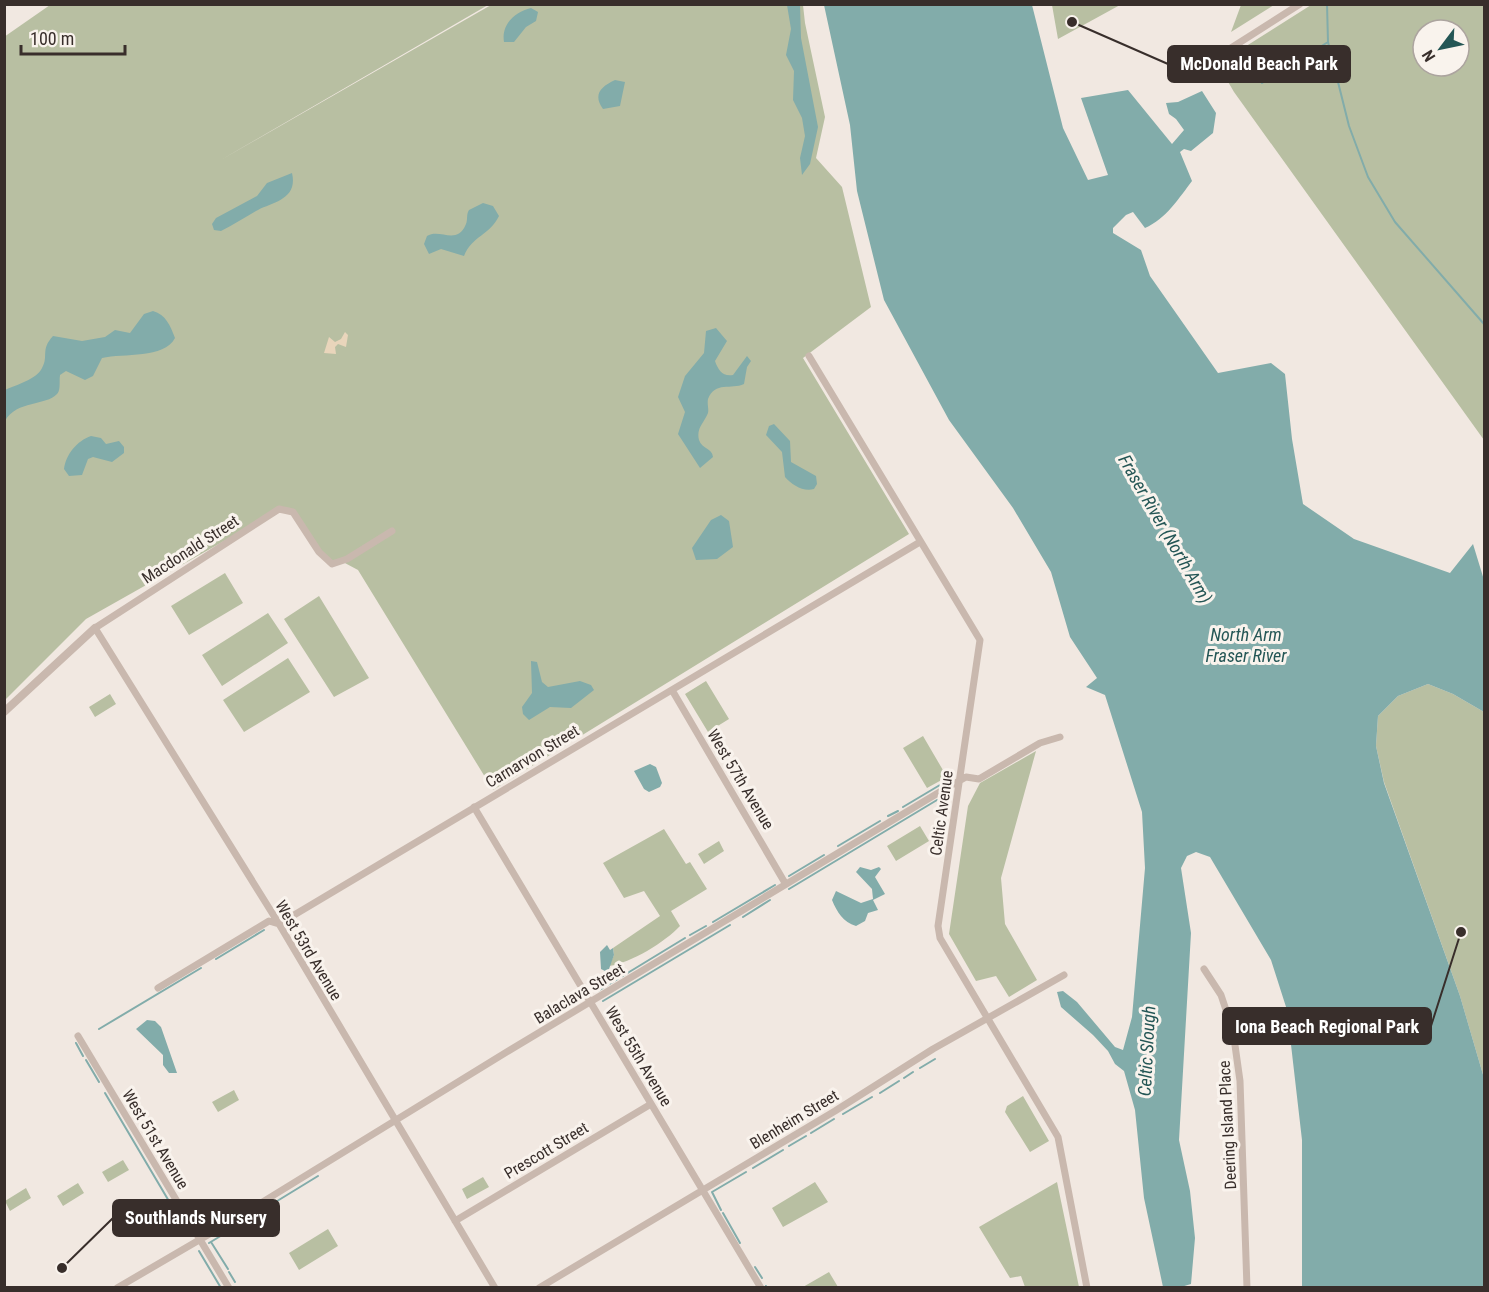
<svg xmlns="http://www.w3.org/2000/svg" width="1489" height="1292" font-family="'Roboto Condensed',sans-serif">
<rect width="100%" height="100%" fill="#f1e8e1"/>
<path fill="#b8bfa2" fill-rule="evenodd" d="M50 5H488L219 161 491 5H803L805 23 825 117 816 158 842 187 871 307 803 358 909 534 493 790 358 570 343 562 325 560 292 512 279 510 86 619 5 700 4 37Z
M1052 5V4L1120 5 1058 39Z
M1241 5V4L1274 5 1231 32Z
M1311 5H1484V440L1234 92 1220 68 1232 55ZM1423 30H1459V66H1423Z
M225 573 243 603 189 635 171 606Z
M319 596 369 678 334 697 284 619Z
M268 613 288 643 222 686 202 655Z
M288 658 310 692 244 732 223 700Z
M706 681 729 719 708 732 685 694Z
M1428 684 1453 694 1484 712V1078L1460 996 1384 782 1376 746 1378 716 1398 696Z
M110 694 116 704 95 717 89 707Z
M923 736 947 777 927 788 903 748Z
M1036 751 1001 878 1005 924 1037 980 1009 997 996 976 976 981 949 934 968 806 980 783Z
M920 826 929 841 896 861 887 846Z
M664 829 686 864 690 862 707 889 671 911 680 926C665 942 631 963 609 966L614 955 613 948 660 916 644 891 624 898 603 863Z
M719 841 724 851 704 864 698 854Z
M234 1090 239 1100 218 1112 212 1102Z
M1023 1096 1049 1141 1030 1152 1005 1112 1007 1106Z
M123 1160 129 1170 108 1182 102 1172Z
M483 1177 489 1187 467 1199 462 1189Z
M815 1182 828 1202 783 1227 772 1208Z
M1057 1182 1079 1287H1025L1021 1276 1010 1278 979 1227Z
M78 1183 84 1193 63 1206 57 1196Z
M26 1188 31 1198 10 1211 5 1201Z
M328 1229 338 1246 299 1270 289 1253Z
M829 1272 838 1287H803Z"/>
<path fill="#e9d5bb" d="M345 332 348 335 346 347 338 344 335 347 336 354 324 353 329 337 335 342 341 339Z"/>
<path fill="#82acaa" d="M787 5H800L801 38 818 127 810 164 802 175 800 158 805 136 802 118 793 100 794 71 786 55 791 29Z
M824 5H1032L1063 128 1088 180 1108 175 1081 98 1128 90 1172 144 1184 130 1176 119 1169 114 1166 103 1178 102 1202 91 1216 113 1213 133 1191 151 1184 149 1180 152 1192 181C1179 198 1166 219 1145 228L1133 212 1126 215 1113 228V233L1141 250 1150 276 1218 373 1271 363 1285 374 1292 439 1303 504 1354 539 1450 573 1473 544 1484 580V712L1453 694 1428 684 1398 696 1378 716 1376 746 1384 783 1460 996 1484 1078V1287H1302V1140L1287 1010 1271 960 1210 857 1196 852 1187 856 1181 868 1191 933 1179 1140 1190 1191 1195 1238 1191 1284 1181 1287H1163L1144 1198 1135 1110 1124 1071 1115 1064 1108 1051 1093 1035 1061 1007 1057 992 1063 991 1077 1002 1115 1047 1123 1050 1132 1017 1145 868 1142 812 1105 695 1086 687 1097 678 1070 637 1051 572 1013 508 949 420 884 300 857 191 850 125Z
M531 8 538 12 536 21 526 27 514 42H504C501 24 515 12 531 8Z
M615 80 625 82 620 106 603 109C593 95 600 87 615 80Z
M292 173C298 199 274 202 258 210 245 217 234 225 221 231L214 230 212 224 216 218 257 196 267 183Z
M483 203 493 206 499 216C490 235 472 236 464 256L441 249 429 254 424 244 427 236C440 228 457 246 466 224 468 219 466 215 469 210Z
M153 311C166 315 170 325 175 338 164 359 124 353 102 358L93 376 85 380 66 371 60 375C59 381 61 390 57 394 46 406 17 400 5 421V390C16 385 37 379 42 368 49 356 40 350 53 336L82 341 105 337 115 330 130 333 144 314Z
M716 328 727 341 715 361C718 370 723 377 733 375L747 356 751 361 747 367 744 384C731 390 715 381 708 399 707 404 709 409 708 413 704 423 696 428 699 440 702 449 712 448 713 457L700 468 678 434 685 412 678 397 685 376 704 353 706 331Z
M774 424 790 441 791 462 816 476 817 484 814 489C803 492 792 485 785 477L782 452 766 435 769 426Z
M91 436 101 438 106 444 119 441 124 447V453L112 462 93 457 88 459 82 475 69 476 64 469C66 454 77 441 91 436Z
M721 515 729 521 733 547 717 559 696 560 692 548 711 520Z
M531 661 537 662 542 682 548 687 580 681 591 685 594 690 571 708 550 707 529 720 523 714 522 707 532 693Z
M650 764 656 767 662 783 660 787 649 792 644 789 634 771Z
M860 867 871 870 879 867 881 869 875 877 885 894 873 900 878 910 868 913 865 921 856 926C843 922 837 912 832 900L836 891 861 903 873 899 872 889 856 872Z
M607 945 610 950 613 948 614 955 609 969 605 971 601 969 600 952Z
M147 1020 155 1021 161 1027 177 1073H169L163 1065V1055L136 1029Z"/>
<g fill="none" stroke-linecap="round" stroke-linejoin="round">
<path stroke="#82acaa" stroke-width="2" d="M1327 4 1328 42 1349 126 1368 177 1395 222 1484 324
M1262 83 1328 42
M903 807 950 779
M888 816 898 811
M838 846 880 821
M789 876 824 855
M789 889 937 800
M743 917 770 900
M713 922 775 885
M690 935 706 926
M216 959 264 930
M598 991 685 938
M603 1001 730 925
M99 1029 201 968
M76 1043 83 1056
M86 1060 99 1082
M920 1068 935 1059
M904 1078 913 1072
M105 1093 189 1235
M880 1093 899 1081
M843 1114 872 1097
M811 1133 834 1119
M789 1146 806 1136
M753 1168 783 1150
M269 1206 318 1176
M721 1210 712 1192 746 1172
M723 1213 740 1243
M211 1242 228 1269
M209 1243 252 1217
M199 1251 221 1288
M755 1267 762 1278
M229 1272 235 1282
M766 1286 767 1288
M238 1287 239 1288"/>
<path stroke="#c9b8ae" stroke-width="7" d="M1190 70 1208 66 1231 48 1300 4
M809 356 980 640 938 926 940 938 1058 1137 1087 1288
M392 531 347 559 332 564 319 552 293 512 279 509 95 628 279 924 495 1288
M672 690 785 883
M474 807 761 1288
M1204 969 1221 995 1233 1031 1240 1081 1247 1288
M158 988 269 921 279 924 920 542
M78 1036 229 1288
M455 1221 651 1104
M117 1288 230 1222 510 1050 943 790 966 777 979 779 1040 743 1060 737
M539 1288 835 1111 933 1049 1064 975"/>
<path stroke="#c9b8ae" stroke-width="8" d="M4 712 95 628"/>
</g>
<g text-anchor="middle" stroke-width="6" stroke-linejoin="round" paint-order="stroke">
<g font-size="16" fill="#382e2b" stroke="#f9f3ed">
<text transform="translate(190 549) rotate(-33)" y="6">Macdonald Street</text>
<text transform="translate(532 756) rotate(-31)" y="6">Carnarvon Street</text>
<text transform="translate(741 779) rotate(59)" y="6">West 57th Avenue</text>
<text transform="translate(941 813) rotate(-82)" y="6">Celtic Avenue</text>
<text transform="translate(309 950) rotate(59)" y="6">West 53rd Avenue</text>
<text transform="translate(579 993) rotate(-31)" y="6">Balaclava Street</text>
<text transform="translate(639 1056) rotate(59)" y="6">West 55th Avenue</text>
<text transform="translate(794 1119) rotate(-31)" y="6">Blenheim Street</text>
<text transform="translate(1227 1125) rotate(-93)" y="6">Deering Island Place</text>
<text transform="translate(156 1139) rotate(59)" y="6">West 51st Avenue</text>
<text transform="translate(546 1150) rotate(-31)" y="6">Prescott Street</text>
</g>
<g font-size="18" font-style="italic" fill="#245655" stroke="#f9f3ed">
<text transform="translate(1165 529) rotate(60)" y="6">Fraser River (North Arm)</text>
<text x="1246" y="641">North Arm<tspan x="1246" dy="21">Fraser River</tspan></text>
<text transform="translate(1147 1051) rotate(-87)" y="6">Celtic Slough</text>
</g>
</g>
<path fill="none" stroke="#382e2b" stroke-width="2" d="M1072 22L1168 64M1461 932L1431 1026M62 1268L113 1218"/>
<g fill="#382e2b" stroke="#f9f3ed" stroke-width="2">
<circle cx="1072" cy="22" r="6"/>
<circle cx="1461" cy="932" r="6"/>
<circle cx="62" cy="1268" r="6"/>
</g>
<g fill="#382e2b" stroke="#382e2b" stroke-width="2">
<rect x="1168" y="46" width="182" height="36" rx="6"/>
<rect x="1223" y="1008" width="208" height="36" rx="6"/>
<rect x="113" y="1200" width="166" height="36" rx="6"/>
</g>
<g font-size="18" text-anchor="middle" font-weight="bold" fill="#fff">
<text x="1259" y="70">McDonald Beach Park</text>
<text x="1327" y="1033">Iona Beach Regional Park</text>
<text x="196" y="1224">Southlands Nursery</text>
</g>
<rect width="1489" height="1292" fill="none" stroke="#382e2b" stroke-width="12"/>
<g transform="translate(1441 48) rotate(238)"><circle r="28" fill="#f9f3ed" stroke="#aca49f" stroke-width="1.5"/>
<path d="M0-4.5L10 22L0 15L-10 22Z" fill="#245655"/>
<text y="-9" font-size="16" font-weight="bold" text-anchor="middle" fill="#382e2b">N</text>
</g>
<path d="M21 45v9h104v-9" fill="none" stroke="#382e2b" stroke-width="3"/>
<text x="30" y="45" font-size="18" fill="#382e2b" stroke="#f9f3ed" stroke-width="4.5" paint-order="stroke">100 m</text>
</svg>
